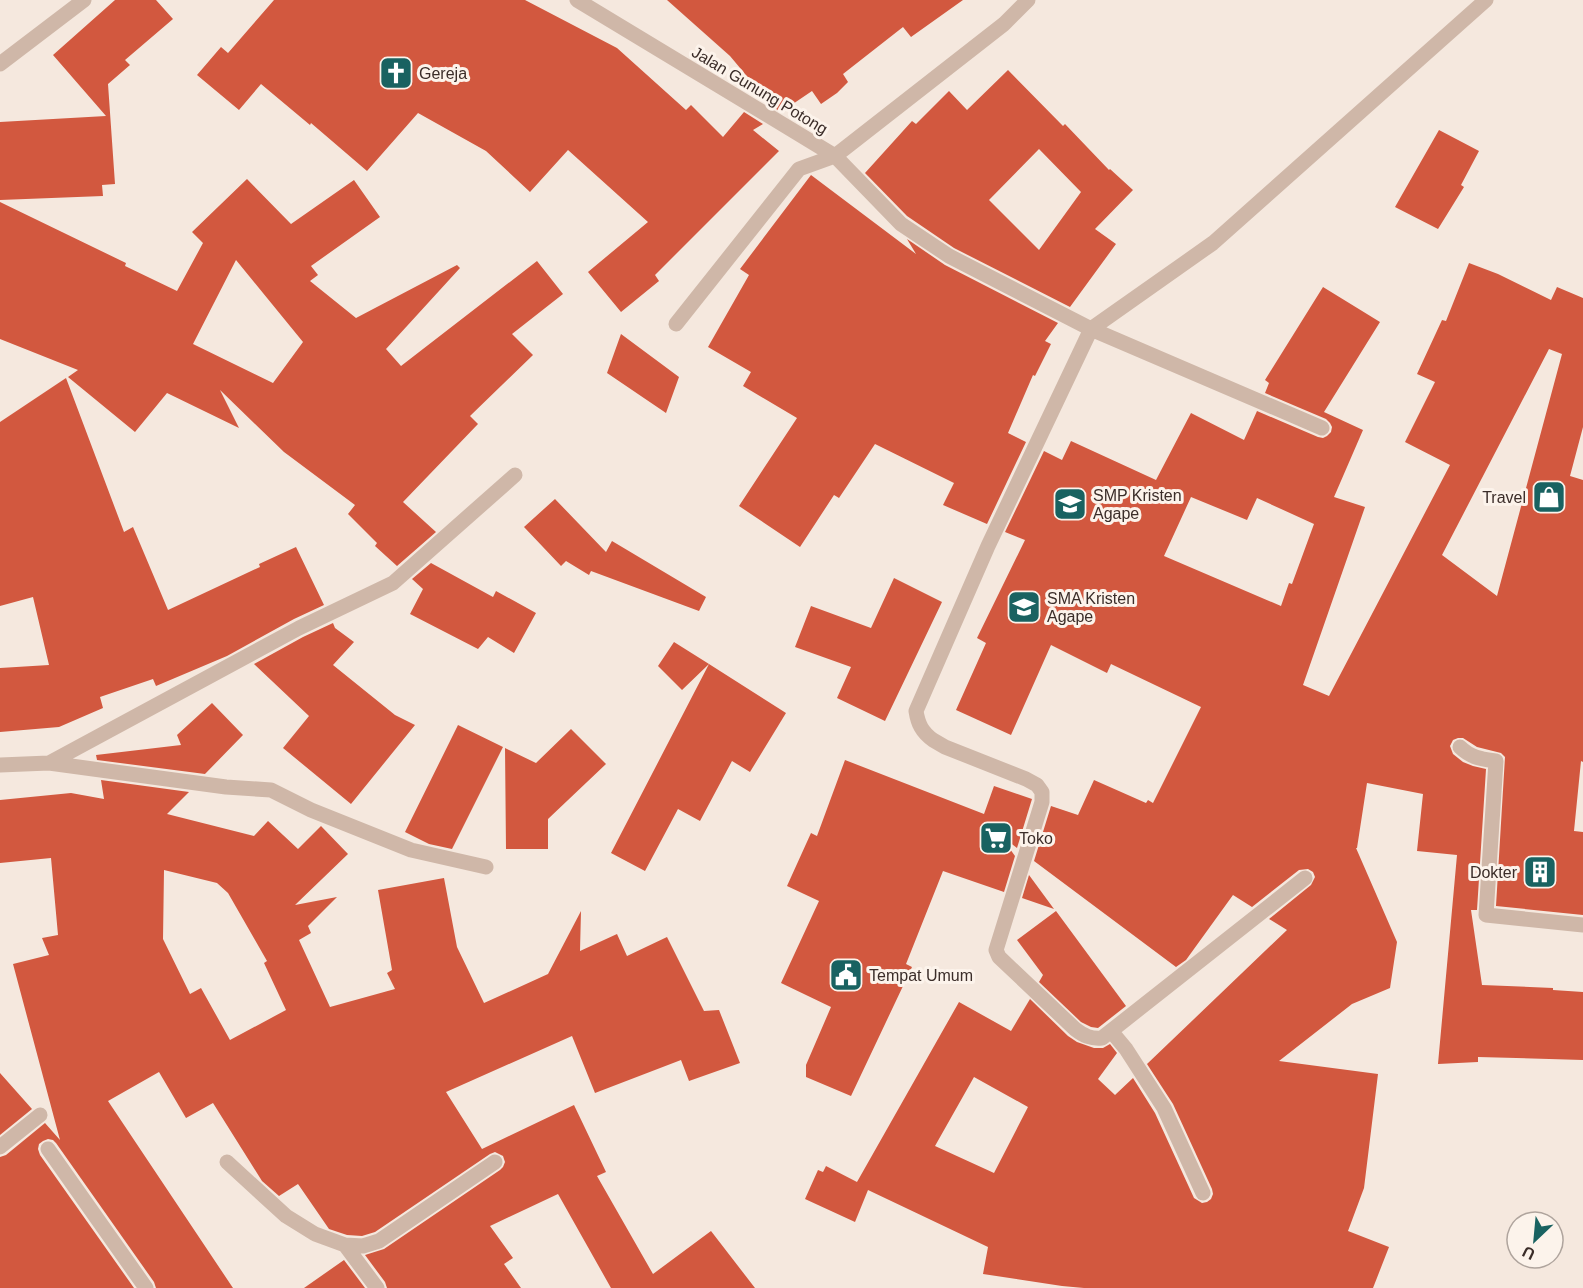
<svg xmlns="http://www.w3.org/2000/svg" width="1583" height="1288" font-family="Helvetica,sans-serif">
<rect width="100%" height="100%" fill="#f5e8de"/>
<path fill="#d2583f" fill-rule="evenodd" d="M115 0H156L173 19 125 60 130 65 108 84 115 184 102 185 103 196 0 200V122L106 116 53 55Z
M274 0H525L617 48 686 110 691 105 723 137 744 112 763 124 753 130 779 151 655 275 659 281 621 312 588 272 648 222 568 150 530 192 486 151 418 113 367 171 311 123 310 125 261 84 239 110 197 75 221 47 228 53Z
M667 0H963L911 37 903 27 843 74 848 82 837 93 821 104 812 91 781 112 757 97 761 93 730 56Z
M1008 70 1063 126 1065 124 1109 170 1110 169 1133 190 1095 229 1116 244 1070 307 954 248 907 216 865 173 912 121 916 124 949 91 967 110ZM1039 149 1081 192 1039 250 989 200Z
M1439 130 1479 151 1461 185 1464 187 1438 229 1395 207Z
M811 175 916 254 907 239 945 265 1058 323 1045 341 1051 344 1035 376 1033 375 1008 433 1026 442 987 524 943 505 954 483 875 444 839 498 834 495 800 547 739 506 797 418 743 386 751 372 708 347 749 275 740 269Z
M247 179 291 224 354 180 380 217 311 266 318 275 310 281 356 318 457 265 460 268 386 349 401 366 537 261 563 294 512 334 533 355 470 416 478 424 403 502 436 532 397 566 375 546 377 543 348 514 355 505 284 452 220 390 239 428 167 393 135 432 68 377 78 370 0 339V202L126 263 125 266 177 291 203 243 192 232ZM236 260 303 342 273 383 193 344Z
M1469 263 1498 274 1551 300 1557 287 1583 298V427L1570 476 1583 480V762L1581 761 1574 831 1583 832V915L1496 906 1505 757 1501 753 1477 747 1463 738H1458L1453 740 1450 746 1453 754 1463 762 1473 766 1486 769 1477 910H1471L1482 985 1553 988V990L1583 992V1060L1478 1057V1062L1438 1064 1457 855 1417 851 1423 794 1367 783 1357 848H1356L1397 942 1390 988 1352 1004 1279 1061 1378 1074 1364 1188 1348 1231 1389 1247 1373 1288H1084L1062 1286 983 1274 988 1247 868 1190 855 1222 805 1199 818 1170 823 1172 826 1166 857 1182 959 1002 1011 1031 1030 999 1068 1036 1077 1042 1094 1048H1103L1110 1044 1117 1053 1098 1079 1115 1095 1133 1078 1155 1113 1194 1198 1202 1203 1207 1202 1211 1199 1213 1194 1212 1189 1173 1104 1147 1064 1287 930 1269 919 1311 885 1315 877 1313 872 1308 869 1299 870 1252 907 1233 895 1186 960 1176 967 1034 861 1051 806 1078 815 1094 780 1146 803 1148 800 1153 803 1201 707 1111 664 1107 673 1051 645 1011 735 956 710 986 643 977 638 1025 540 1005 532 1044 451 1062 460 1071 441 1156 480 1191 413 1244 440 1257 411 1318 437 1323 438 1327 436 1331 432 1332 427 1330 423 1326 419 1265 393 1269 383 1265 380 1323 287 1380 322 1324 412 1363 430 1334 497 1365 507 1303 685 1329 696 1450 465 1405 442 1435 382 1417 374 1442 320 1446 321ZM1549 349 1562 354 1497 596 1442 555ZM1191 497 1247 520 1257 498 1314 524 1292 584 1289 583 1281 606 1164 556ZM974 1077 1028 1107 994 1173 935 1146Z
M621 334 679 377 666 413 607 373Z
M66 378 124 532 133 527 168 610 260 567 259 564 296 547 324 605 294 619 227 656 156 686 153 679 100 697 103 708 59 727 0 732V668L49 665 33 597 0 606V422Z
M555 499 606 552 612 541 706 597 699 611 591 571 589 575 566 561 561 566 524 527Z
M431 563 493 597 496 591 536 613 514 653 488 637 478 649 410 614 423 589 412 579Z
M894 578 942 602 885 721 837 698 851 667 795 647 811 606 871 628Z
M333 623 335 628 354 642 333 665 395 715 415 725 351 804 283 748 309 716 254 664 303 637Z
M674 642 709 664 682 690 658 666Z
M709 664 786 713 750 772 732 761 700 821 678 809 645 871 611 853Z
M212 703 243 735 205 774 97 760 96 755 181 745 177 735Z
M458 725 503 747 452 849 429 844 405 832Z
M571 729 606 764 548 819V849H506L505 748 536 763Z
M845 760 984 814 994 786 1032 799 1017 848 1000 835 1015 856 1004 892 943 871 906 964 912 967 851 1096 806 1077V1065L831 1007 781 983 819 901 787 886 811 833 817 836Z
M101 780 189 792 167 814 254 836 268 821 298 849 321 826 348 854 295 905 337 897 308 926 311 933 299 940 330 1007 395 989 387 973 392 970 378 890 444 878 457 947 484 1003 548 974 581 911 580 951 617 934 627 956 667 937 704 1011 719 1010 740 1063 689 1081 681 1060 595 1093 572 1036 446 1092 482 1149 574 1105 606 1172 597 1176 653 1274 711 1231 755 1288H611L558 1194 490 1226 513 1258 504 1264 521 1288H387L385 1282 365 1255 384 1249 500 1170 503 1167 505 1162 503 1156 495 1152 490 1154 375 1232 362 1236 347 1235 329 1229 298 1184 279 1196 262 1181 213 1103 186 1118 159 1072 108 1101 233 1288H156L154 1282 56 1143 53 1140 48 1139 43 1141 39 1144 38 1149 40 1155 134 1288H0V1157L6 1155 45 1123 60 1140 13 964 49 955 42 938 58 935 51 858 0 863V800L71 793 104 799ZM164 870 217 883 228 893 267 961 264 963 286 1010 230 1040 201 988 190 994 163 939Z
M1029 875 1054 909 1022 898Z
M1056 911 1126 1006 1098 1028 1091 1027 1081 1022 1039 982 1043 975 1017 940Z
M0 1073 32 1109 0 1135Z
M344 1260 365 1288H304Z"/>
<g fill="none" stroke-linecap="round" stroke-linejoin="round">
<path stroke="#cfb7a8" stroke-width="15" d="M577 0 835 156 901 224 949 256 1091 329 1322 428
M0 64 84 0
M676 324 799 169 835 156 1004 24 1028 0
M1460 747C1471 758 1482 759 1496 761L1486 915 1583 925
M49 763 226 787 271 790 311 810 411 850 486 867
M0 765 49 763 299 628 393 583 515 475
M1305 878 1102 1038C1091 1039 1084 1036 1075 1029L999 957 996 950 1042 802V792L1037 785 1026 779 945 747 933 740C922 732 918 724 916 711L988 546 1091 329 1213 243 1486 0
M1111 1031 1126 1049 1164 1108 1203 1193
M0 1147 40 1115
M48 1149 146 1288
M227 1162 286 1216 315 1234 345 1245 377 1288
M345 1245 363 1246 379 1241 495 1162"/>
</g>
<defs>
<g id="church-square" transform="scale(1.725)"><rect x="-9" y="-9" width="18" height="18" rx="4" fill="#196261" stroke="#fcf3eb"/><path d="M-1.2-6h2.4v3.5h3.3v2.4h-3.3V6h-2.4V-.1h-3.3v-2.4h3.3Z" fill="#fff"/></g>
<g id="shop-square" transform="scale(1.725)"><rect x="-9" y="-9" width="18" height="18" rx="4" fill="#196261" stroke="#fcf3eb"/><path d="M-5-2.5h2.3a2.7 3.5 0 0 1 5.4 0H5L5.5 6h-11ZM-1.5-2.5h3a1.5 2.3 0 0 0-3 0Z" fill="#fff"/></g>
<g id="school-square" transform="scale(1.725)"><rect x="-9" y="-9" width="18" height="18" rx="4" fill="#196261" stroke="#fcf3eb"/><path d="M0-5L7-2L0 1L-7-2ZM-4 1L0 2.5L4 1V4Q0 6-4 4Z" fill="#fff"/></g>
<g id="supermarket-square" transform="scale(1.725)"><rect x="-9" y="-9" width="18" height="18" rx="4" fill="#196261" stroke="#fcf3eb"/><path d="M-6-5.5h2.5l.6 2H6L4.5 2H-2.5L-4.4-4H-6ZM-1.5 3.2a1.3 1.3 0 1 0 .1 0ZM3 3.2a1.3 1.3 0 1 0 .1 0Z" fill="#fff"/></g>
<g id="building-square" transform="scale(1.725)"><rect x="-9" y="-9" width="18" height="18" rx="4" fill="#196261" stroke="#fcf3eb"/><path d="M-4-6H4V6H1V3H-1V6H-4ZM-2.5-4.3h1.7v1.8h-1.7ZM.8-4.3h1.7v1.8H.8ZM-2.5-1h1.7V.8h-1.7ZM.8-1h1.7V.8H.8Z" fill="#fff"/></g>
<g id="civic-square" transform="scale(1.725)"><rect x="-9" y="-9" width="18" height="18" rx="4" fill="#196261" stroke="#fcf3eb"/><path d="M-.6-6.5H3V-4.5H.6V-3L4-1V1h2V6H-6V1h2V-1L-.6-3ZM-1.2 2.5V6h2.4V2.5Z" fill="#fff"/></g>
</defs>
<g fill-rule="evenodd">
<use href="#church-square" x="396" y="73"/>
<use href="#shop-square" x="1549" y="497"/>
<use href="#school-square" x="1070" y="504"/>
<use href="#school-square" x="1024" y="607"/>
<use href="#supermarket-square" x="996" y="838"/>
<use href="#building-square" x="1540" y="872"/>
<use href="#civic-square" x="846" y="975"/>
</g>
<g text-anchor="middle" stroke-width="6" stroke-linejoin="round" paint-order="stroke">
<g font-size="16" fill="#3b2d29" stroke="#fcf3eb" text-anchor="start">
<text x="419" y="79">Gereja</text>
<text x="1093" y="501">SMP Kristen<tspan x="1093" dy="18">Agape</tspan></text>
<text x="1526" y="503" text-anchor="end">Travel</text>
<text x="1047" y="604">SMA Kristen<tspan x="1047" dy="18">Agape</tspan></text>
<text x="1019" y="844">Toko</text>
<text x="1517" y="878" text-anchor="end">Dokter</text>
<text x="869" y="981">Tempat Umum</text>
</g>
<g font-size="16" fill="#3b2d29" stroke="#fcf3eb">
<text transform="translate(760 90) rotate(31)" y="6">Jalan Gunung Potong</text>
</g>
</g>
<g transform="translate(1535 1240) rotate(206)"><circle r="28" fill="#fcf3eb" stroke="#afa49d" stroke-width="1.5"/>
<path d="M0-4.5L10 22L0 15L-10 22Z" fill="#196261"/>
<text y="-9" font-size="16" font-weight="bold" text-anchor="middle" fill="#3b2d29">U</text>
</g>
</svg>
